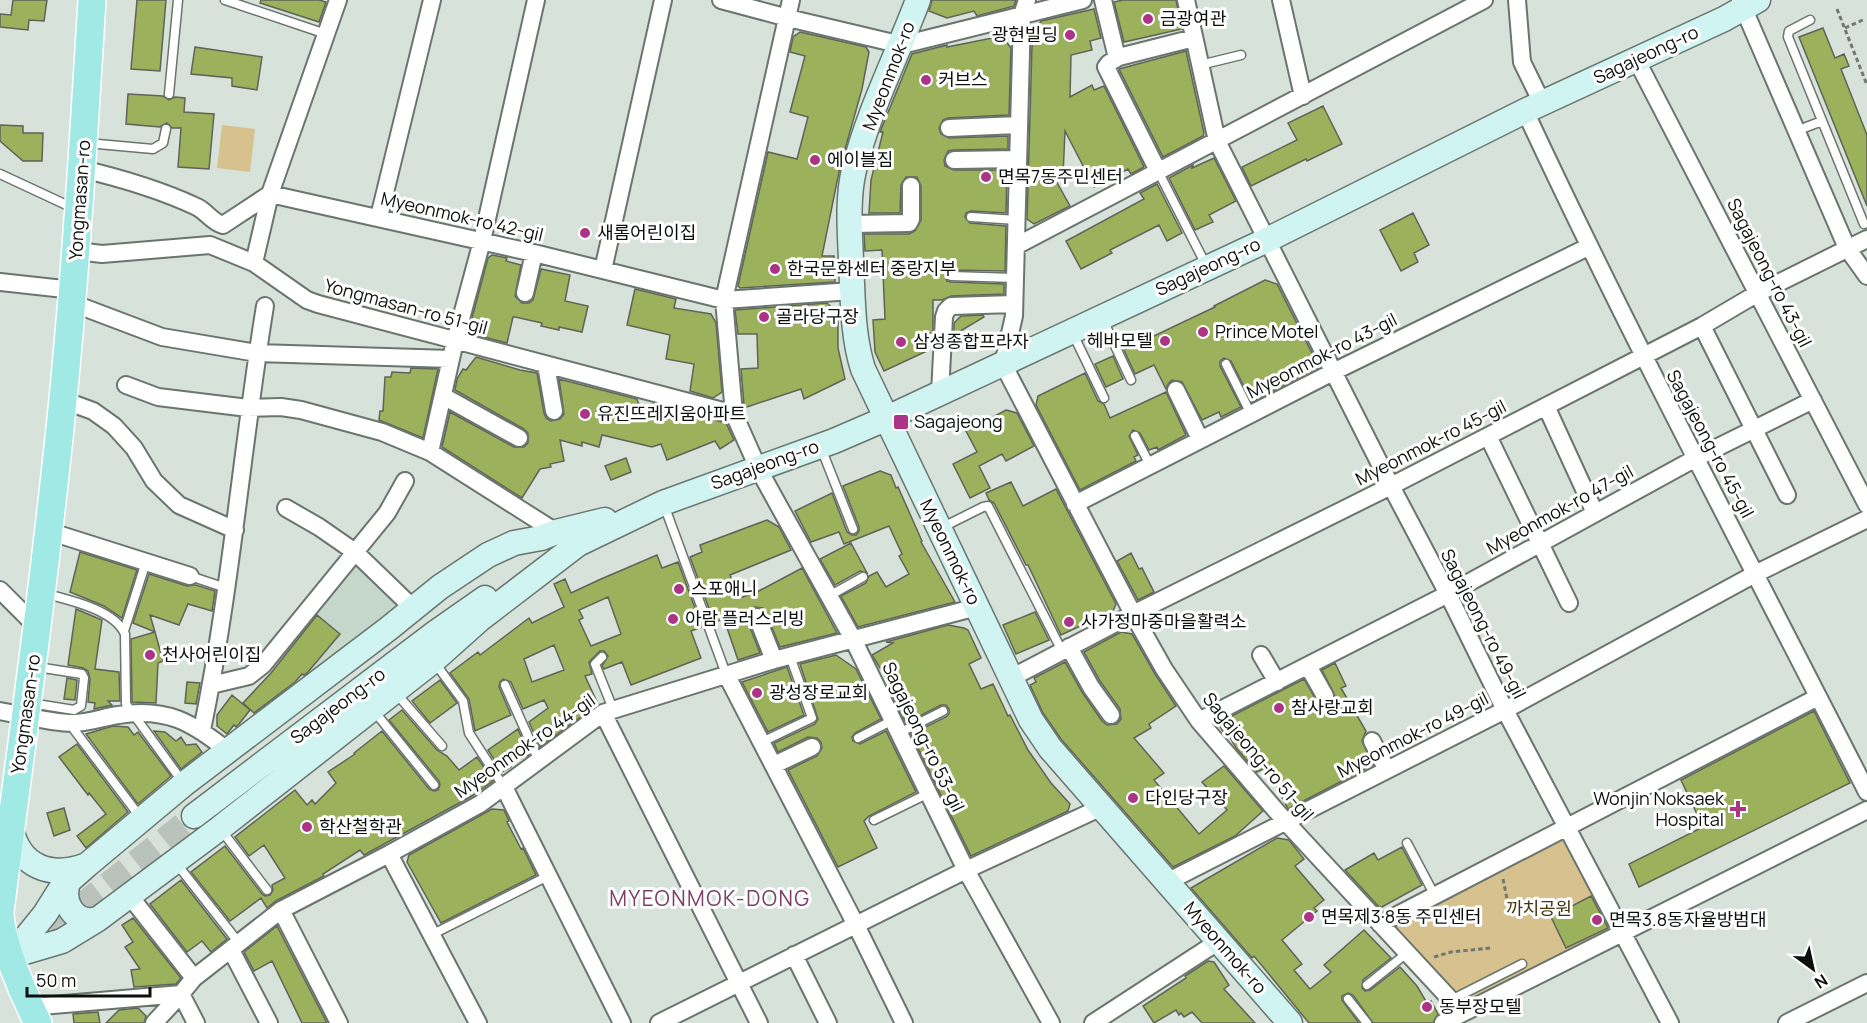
<svg xmlns="http://www.w3.org/2000/svg" width="1867" height="1023" font-family="Manrope,'Noto Sans KR',sans-serif">
<rect width="100%" height="100%" fill="#d7e2da"/>
<path fill="#c5d8cb" d="M355 557 407 608 310 686 281 654Z"/>
<path fill="#d7c18f" d="M222 125 255 129 250 172 217 168Z
M1564 836 1613 932 1464 1006 1394 927 1395 924Z"/>
<path fill="#9bb15b" stroke="#606358" stroke-width="1.5" fill-rule="evenodd" d="M13 0H47L44 21 29 20 28 30 0 27V14L11 15Z
M137 0H166L160 71 131 69Z
M261 0H319L326 2 319 22 260 3Z
M932 0H1016L1014 6 977 16 974 11 947 18 929 11Z
M1123 0H1176L1182 29 1124 42 1114 2Z
M1094 9 1101 38 1090 41 1092 50 1071 55 1070 97 1092 85 1094 90 1104 86 1144 167 1131 174 1128 169 1094 187 1065 131 1063 176 1055 179 1070 206 1034 224 1027 219 1032 46 1034 33 1041 21Z
M1823 28 1835 58 1844 54 1849 66 1841 69 1867 135V206L1799 37Z
M800 32 866 47 869 52 862 89 840 167 822 256H834L835 282 740 288 738 286 768 152 797 159 808 117 790 112 805 56 790 52 793 37Z
M1002 36 1011 48 1009 115 948 118 943 120 939 128 941 134 949 138 1008 136V149L953 150 948 151 944 160 945 166 954 170H1007L1006 213 971 211 966 213 965 217 970 223 1006 226 1005 271 951 270 946 272 945 276 947 281 951 282 1004 284V294L951 296 942 300H933V333H926L927 351 884 371 875 352 873 320 885 319 882 250 865 251 864 234H909L915 231 921 220V186L917 177H906L901 185 900 213H869L871 180 883 132H880L912 54 947 45V47Z
M195 47 262 57 257 90 232 86V78L191 74Z
M1186 51 1204 133 1203 136 1163 157 1119 69Z
M128 94 163 96 169 100 175 97 185 98 184 112 214 114 209 169 178 167 181 128H172L167 123 160 127 126 124Z
M1323 106 1342 144 1307 161 1306 159 1251 186 1242 167 1297 140 1288 123Z
M0 125 23 126V133H43L42 161H23L0 141Z
M1214 158 1236 201 1209 215 1213 222 1195 230 1169 178 1193 165 1192 168Z
M1157 184 1182 233 1167 241 1159 225 1110 250 1112 253 1081 269 1066 241 1144 199 1140 193Z
M1413 213 1429 245 1414 253 1418 262 1401 271 1380 230Z
M492 255 507 258 506 261 521 265 515 296 522 303H529L533 300 541 269 570 275 565 301 588 306 582 332 559 327V330L541 326 542 323 515 317H513L507 343 468 333 488 258Z
M1265 280 1277 284 1319 367 1252 402 1231 361 1224 358 1220 361V366L1241 407 1221 417 1219 412 1202 420 1182 382 1172 380 1168 384 1166 389 1154 365 1135 374 1124 350 1215 307 1214 306Z
M635 289 676 299 674 308 711 314 716 323 722 392 713 398 690 391 694 364 666 359 670 335 627 325Z
M827 303 838 313V348L845 379 804 399 801 389 747 407 744 406 741 369 758 368 757 334H738L735 310Z
M983 315 984 317 954 335V323L961 316Z
M1113 356 1123 379 1106 387 1095 364Z
M476 357 520 370 537 373 544 413 546 418 551 421 560 419 564 414 559 379 637 399 640 408 655 404 658 413 674 409 726 423 734 440 720 449 715 441 667 460 661 444 652 447 602 435 599 447 582 442V446L560 440 564 461 550 464 551 467 540 469 522 498 442 447 450 412 514 447H524L528 443V433L524 429 455 390 457 379 463 369 466 370Z
M411 368 438 369 423 438 379 420 380 411H383L385 377H391L392 372 410 373Z
M1085 373 1098 401 1104 404 1110 418 1166 392 1186 435 1158 450 1157 447 1149 450 1140 433 1133 430 1129 436 1138 455 1134 457 1136 461 1080 490 1036 405 1038 396Z
M1006 410 1017 413 1034 446 1006 461 1002 454 979 466 990 488 970 498 953 464 977 452 966 431Z
M626 458 631 472 611 480 605 466Z
M880 471 891 475 896 488 898 487 922 541 921 542 955 602 858 627 841 596 866 583 869 576 877 572 886 587 909 574 899 556 902 554 889 526 844 544 839 532 811 542 795 511 832 493 847 532 852 535H856L859 531V527L843 486Z
M1011 482 1023 506 1056 489 1116 604 1113 611 1061 635 1028 565H1026L994 503 989 500 986 493Z
M767 520 779 527 791 550 730 575 739 598 755 593 802 568 837 633 780 647 766 613 763 608 754 607 748 611 747 620 760 653 738 660 724 619 714 622 690 557 702 552 700 545Z
M851 543 867 573 860 571 835 585 820 559Z
M80 552 137 570 122 618 104 606 70 592Z
M1131 553 1139 569 1142 568 1154 592 1138 600 1117 561Z
M657 555 662 568 678 562 702 627 691 631 701 658 631 685 622 662 604 669 602 666 608 656 604 651H600L589 662 592 674 585 676 598 704 540 747 529 722 548 708 544 700 523 709 511 682 503 679 500 682 499 687 511 715 475 731 469 699 450 673 478 652 480 655 529 618 532 623 564 607 554 584 565 579 571 593 601 579ZM608 597 621 634 591 646 579 620 583 618 579 610ZM554 645 564 670 532 682 524 659Z
M149 574 187 586 196 585 215 591 212 611 188 604 179 625 150 615 155 632 133 623Z
M76 609 102 620 95 669 119 672 120 701H108L112 705 94 709 95 703 88 702 90 679 88 671 83 668 68 665Z
M1035 612 1049 640 1016 654 1003 625Z
M317 615 340 634 308 672 304 675 302 674 295 682 254 713 243 703 271 673Z
M948 625 964 628 968 630 981 658 969 664 981 689 993 684 1008 716 1010 715 1028 750 1051 783 1070 804 1068 811 971 856 911 734 946 717 949 714V709L946 705H941L906 723 892 696 901 702 872 655 893 643 886 642Z
M155 632 163 661 158 663 156 703 132 702 131 639Z
M1121 632 1132 634 1155 674 1176 706 1149 724 1151 728 1134 738 1164 773 1154 780 1199 834 1227 810 1202 782 1224 766 1263 811 1235 836 1173 867 1061 739 1043 713 1030 685 1036 682 1034 678 1065 662 1082 692 1102 721 1107 725 1117 724 1121 719 1120 709 1100 681 1084 652Z
M836 655 856 669 881 719 855 733 852 737 853 741 860 744 886 731 916 792 869 816 864 821 877 848 838 867 788 770 817 756 822 748 821 742 817 738 808 737 778 752 774 743 815 724 818 719 800 664Z
M1335 663 1346 686 1341 688 1366 731 1362 741 1373 765 1288 809 1267 767 1257 772 1236 748 1228 734 1225 735 1218 723 1304 679 1319 705H1330L1334 702 1335 696 1322 670Z
M787 667 804 715 768 732 742 682Z
M67 678 77 680 75 700 64 699Z
M440 680 457 703 430 723 412 701Z
M187 682 200 683 196 704 185 703Z
M232 695 250 710 239 724 236 727 234 725 227 734 217 726V715Z
M402 710 437 750 447 756 459 770 477 757 493 781 472 796 364 855 360 850 323 874 324 876 276 901 267 908 261 898 230 921 191 872 225 846 262 894 265 896 270 895 273 890 272 885 285 878 264 845 249 856 235 837 295 790 307 805 312 800 315 804 336 783 328 772 355 754 354 753 382 731 429 789 434 791 438 790 440 785 439 781 389 720Z
M1814 711 1850 783 1639 887 1629 864 1703 827 1681 780Z
M113 726 128 727 134 735 138 732 171 776 138 804 86 734Z
M518 729 529 755 510 764 511 767 502 772 488 750Z
M154 731 165 732 176 741 181 737 186 745 196 744 202 752 181 769Z
M77 744 128 812 86 848 77 836 106 814 89 793 88 795 59 757Z
M64 808 70 830 54 836 47 813Z
M492 809 504 810 509 821 507 822 521 849 523 848 536 875 441 923 407 862 409 855Z
M1277 838 1289 840 1304 859 1295 866 1324 900 1314 908 1317 911 1282 940 1302 964 1294 970 1310 989 1331 972 1324 965 1364 930 1391 958 1363 980 1362 988 1365 991 1370 990 1400 967 1417 986 1427 1003 1431 1001 1438 1014 1433 1023H1373L1353 995 1348 993 1342 996V1000L1359 1023H1309L1254 956 1252 958 1191 888Z
M1402 847 1422 885 1380 908 1345 870 1374 853 1378 860Z
M181 880 227 939 211 952 202 941 187 952 150 904Z
M1591 896 1608 928 1566 948 1551 917Z
M133 918 181 978 176 984 134 987 131 970 140 969 125 947 133 942 122 925Z
M277 926 327 1023H302L272 961 254 971 244 952Z
M1208 961 1214 962 1229 985 1224 989 1255 1023H1202L1192 1012 1184 1017 1181 1013 1179 1015 1176 1010 1154 1023 1143 1006 1186 978 1185 976Z
M138 1008 146 1016 144 1023H106L119 1010Z
M98 1012 100 1023H74L73 1014Z"/>
<g fill="none" stroke-linecap="round" stroke-linejoin="round">
<path stroke="#b9c2bb" stroke-width="24" stroke-dasharray="24 12" stroke-linecap="butt" d="M20 947 55 926 194 816"/>
<g stroke="#6a756d" stroke-width="11">
<path id="lane" d="M225 0 326 34
M1810 20 1789 31 1788 37 1864 224
M1200 65 1241 55
M169 94 178 0
M1796 131 1822 121
M87 143 153 149 163 143 166 129
M1158 171 1207 267
M0 174 73 208
M971 217 1017 220
M951 276 1015 278
M1103 320 1131 380
M1073 334 1104 398
M1226 364 1251 414
M1135 436 1150 465
M821 448 853 529
M664 505 726 674
M941 528 983 507 988 506 1062 651
M190 576 226 588
M43 593C68 600 114 609 125 634L126 704 182 781
M829 596 863 577
M124 631 146 562
M602 657 595 664 613 709
M435 663 463 701 469 733 504 787
M505 685 539 761
M395 692 442 746
M30 703 74 710 81 706 84 678 82 674 37 667
M374 711 434 785
M69 723 141 818
M899 733 943 711
M858 738 893 720
M762 742 812 718 790 656
M874 820 929 793
M222 831 267 890
M1407 843 1435 896
M176 863 239 943
M433 934 548 876
M1367 985 1407 953
M1348 999 1367 1023
M1451 1000 1522 964"/>
</g>
<g stroke="#6a756d" stroke-width="20">
<path id="street" d="M721 0 788 18 902 45 1083 0
M791 0 724 300 734 414 758 468 780 508 853 639 966 870 1051 1023
M1027 0 1022 15 1014 316 1003 364 1133 614 1164 669 1199 721 1285 821 1463 1013
M1103 0 1117 58
M1186 0 1217 141 1391 486 1448 594 1505 710 1670 1023
M1281 0 1303 96
M1517 0 1522 62 1542 103
M1740 0 1847 248 1867 276
M1636 59 1867 505
M1525 111C1632 341 1752 566 1867 792
M949 128 1019 125
M954 160 1018 159
M82 169C120 178 161 190 197 207 207 212 212 222 223 225L270 194 534 253 724 300 852 291
M1158 171 1106 67 1109 63 1119 57 1194 38
M379 217 432 0
M850 224 909 223 911 219V186
M1016 246 1484 0
M77 251 102 254 210 245 254 263 307 300 318 304 734 414
M254 263 270 194 338 0
M603 270 663 0
M0 282 73 290
M525 293 534 253
M72 303 162 337 257 353 451 359
M1702 326 1787 495
M546 365 554 411
M126 385 158 397 248 408 281 407 301 410 382 432 430 452 556 532
M1176 390 1200 439
M940 393 944 317 946 311 951 306 1014 304
M443 396 519 438
M63 400 93 411 114 426 134 448 154 481 179 505 235 530
M1546 406 1595 513
M1488 436 1569 603
M430 452 455 341 482 241 536 0
M1075 504 1333 372 1588 247
M286 508 319 527 355 552 414 609
M48 531 190 576
M0 590 37 627
M757 617 774 660
M1069 647 1091 687 1111 715
M1261 655 1277 682
M1308 666 1325 696
M726 674 856 925 904 1023
M1011 678 1133 614 1391 486 1702 326 1758 293 1867 239
M211 685 249 676 263 665 387 513 405 481
M0 711C22 715 51 723 73 723 88 723 104 717 118 715 166 707 192 722 228 751
M603 713 759 1023
M1199 721 1448 594 1696 458 1813 400
M202 730C231 590 242 447 265 306
M1372 741 1387 770
M774 765 812 747
M504 787 622 1023
M389 854 478 1023
M1167 882 1505 710 1755 574 1867 519
M129 895 194 978
M281 910 339 1023
M1380 924 1818 697
M231 950 269 1023
M794 955 828 1023
M30 1007 181 994 194 978 281 910 389 854 480 804 603 713 774 660 977 607
M154 1023 181 994 196 1023
M659 1023 966 870 1102 807
M1093 1023 1219 941
M1443 1023 1867 810
M1787 1023 1867 983"/>
</g>
<g stroke="#6a756d" stroke-width="27">
<path id="secondary" d="M918 0C897 56 868 112 854 170 847 199 850 232 851 261 853 298 852 334 863 369L1031 720 1050 748 1290 1023
M194 816 435 633 485 598
M11 828C19 867 51 879 87 865
M69 880C60 901 74 926 98 919
M11 956 62 941 98 919 220 828 433 661 480 619 578 544 663 503 834 441 885 419 1267 240 1525 111 1724 19 1758 0
M11 956 45 914 62 887 87 865 184 784 388 629 440 587 488 555 514 543 541 538 556 532 605 520"/>
</g>
<g stroke="#fff" stroke-width="30">
<path id="primary" d="M38 1023C24 995 0 941 0 911 22 741 46 570 63 399 76 266 84 133 92 0"/>
</g>
<path stroke="#707872" stroke-width="3" stroke-dasharray="4.5 3" stroke-linecap="butt" d="M1837 9 1867 85
M1845 28 1865 19
M1503 879 1507 899
M1434 957 1451 952 1491 948"/>
<use href="#lane" stroke="#fff" stroke-width="8"/>
<use href="#street" stroke="#fff" stroke-width="16"/>
<use href="#secondary" stroke="#d0f4f2" stroke-width="24"/>
<use href="#primary" stroke="#a1e9e5" stroke-width="27"/>
</g>
<g fill="#ad3387" stroke="#fff" stroke-width="2">
<circle cx="1148" cy="19" r="6"/>
<circle cx="1070" cy="35" r="6"/>
<circle cx="926" cy="80" r="6"/>
<circle cx="815" cy="160" r="6"/>
<circle cx="986" cy="177" r="6"/>
<circle cx="585" cy="233" r="6"/>
<circle cx="775" cy="269" r="6"/>
<circle cx="764" cy="317" r="6"/>
<circle cx="1203" cy="332" r="6"/>
<circle cx="1165" cy="341" r="6"/>
<circle cx="901" cy="342" r="6"/>
<circle cx="585" cy="414" r="6"/>
<rect x="893" y="414" width="16" height="16" rx="3"/>
<circle cx="679" cy="589" r="6"/>
<circle cx="673" cy="619" r="6"/>
<circle cx="1069" cy="622" r="6"/>
<circle cx="150" cy="655" r="6"/>
<circle cx="757" cy="693" r="6"/>
<circle cx="1279" cy="708" r="6"/>
<circle cx="1133" cy="798" r="6"/>
<path d="M1735 800h6v6h6v6h-6v6h-6v-6h-6v-6h6z"/>
<circle cx="307" cy="827" r="6"/>
<circle cx="1309" cy="917" r="6"/>
<circle cx="1597" cy="920" r="6"/>
<circle cx="1427" cy="1007" r="6"/>
</g>
<g text-anchor="middle" stroke-width="6" stroke-linejoin="round" paint-order="stroke">
<g font-size="18" fill="#0c100d" stroke="#fff" text-anchor="start">
<text x="1160" y="25">금광여관</text>
<text x="1058" y="41" text-anchor="end">광현빌딩</text>
<text x="938" y="86">커브스</text>
<text x="827" y="166">에이블짐</text>
<text x="998" y="183">면목7동주민센터</text>
<text x="597" y="239">새롬어린이집</text>
<text x="787" y="275">한국문화센터 중랑지부</text>
<text x="776" y="323">골라당구장</text>
<text x="1215" y="338">Prince Motel</text>
<text x="1153" y="347" text-anchor="end">헤바모텔</text>
<text x="913" y="348">삼성종합프라자</text>
<text x="597" y="420">유진뜨레지움아파트</text>
<text x="914" y="428">Sagajeong</text>
<text x="691" y="595">스포애니</text>
<text x="685" y="625">아람 플러스리빙</text>
<text x="1081" y="628">사가정마중마을활력소</text>
<text x="162" y="661">천사어린이집</text>
<text x="769" y="699">광성장로교회</text>
<text x="1291" y="714">참사랑교회</text>
<text x="1145" y="804">다인당구장</text>
<text x="1724" y="805" text-anchor="end">Wonjin Noksaek<tspan x="1724" dy="21">Hospital</tspan></text>
<text x="319" y="833">학산철학관</text>
<text x="1321" y="923">면목제3·8동 주민센터</text>
<text x="1609" y="926">면목3.8동자율방범대</text>
<text x="1439" y="1013">동부장모텔</text>
</g>
<g font-size="18" fill="#0c100d" stroke="#fff">
<text transform="translate(1646 55) rotate(-25)" y="6">Sagajeong-ro</text>
<text transform="translate(889 76) rotate(-69)" y="6">Myeonmok-ro</text>
<text transform="translate(80 200) rotate(-86)" y="6">Yongmasan-ro</text>
<text transform="translate(462 217) rotate(13)" y="6">Myeonmok-ro 42-gil</text>
<text transform="translate(1208 267) rotate(-25)" y="6">Sagajeong-ro</text>
<text transform="translate(1769 273) rotate(63)" y="6">Sagajeong-ro 43-gil</text>
<text transform="translate(406 307) rotate(15)" y="6">Yongmasan-ro 51-gil</text>
<text transform="translate(1322 356) rotate(-27)" y="6">Myeonmok-ro 43-gil</text>
<text transform="translate(1431 443) rotate(-27)" y="6">Myeonmok-ro 45-gil</text>
<text transform="translate(1710 444) rotate(62)" y="6">Sagajeong-ro 45-gil</text>
<text transform="translate(765 465) rotate(-20)" y="6">Sagajeong-ro</text>
<text transform="translate(1560 510) rotate(-29)" y="6">Myeonmok-ro 47-gil</text>
<text transform="translate(950 552) rotate(64)" y="6">Myeonmok-ro</text>
<text transform="translate(1483 624) rotate(63)" y="6">Sagajeong-ro 49-gil</text>
<text transform="translate(338 706) rotate(-37)" y="6">Sagajeong-ro</text>
<text transform="translate(26 714) rotate(-82)" y="6">Yongmasan-ro</text>
<text transform="translate(1413 735) rotate(-27)" y="6">Myeonmok-ro 49-gil</text>
<text transform="translate(923 737) rotate(64)" y="6">Sagajeong-ro 53-gil</text>
<text transform="translate(525 746) rotate(-35)" y="6">Myeonmok-ro 44-gil</text>
<text transform="translate(1258 757) rotate(50)" y="6">Sagajeong-ro 51-gil</text>
<text transform="translate(1225 948) rotate(49)" y="6">Myeonmok-ro</text>
</g>
<g font-size="18" fill="#453610" stroke="#fff">
<text x="1539" y="915">까치공원</text>
</g>
<g font-size="21" letter-spacing="1.5" fill="#7d3f66" stroke="#fff">
<text x="710" y="906">MYEONMOK-DONG</text>
</g>
</g>
<g transform="translate(1813 969) rotate(147)" stroke="#ffffff" stroke-width="4.5" paint-order="stroke">
<path d="M0-4.5L10 22L0 15L-10 22Z" fill="#0c100d"/>
<text y="-9" font-size="16" font-weight="bold" text-anchor="middle" fill="#0c100d">N</text>
</g>
<path d="M27 987v9h123v-9" fill="none" stroke="#0c100d" stroke-width="3"/>
<text x="36" y="987" font-size="18" fill="#0c100d" stroke="#ffffff" stroke-width="4.5" paint-order="stroke">50 m</text>
</svg>
